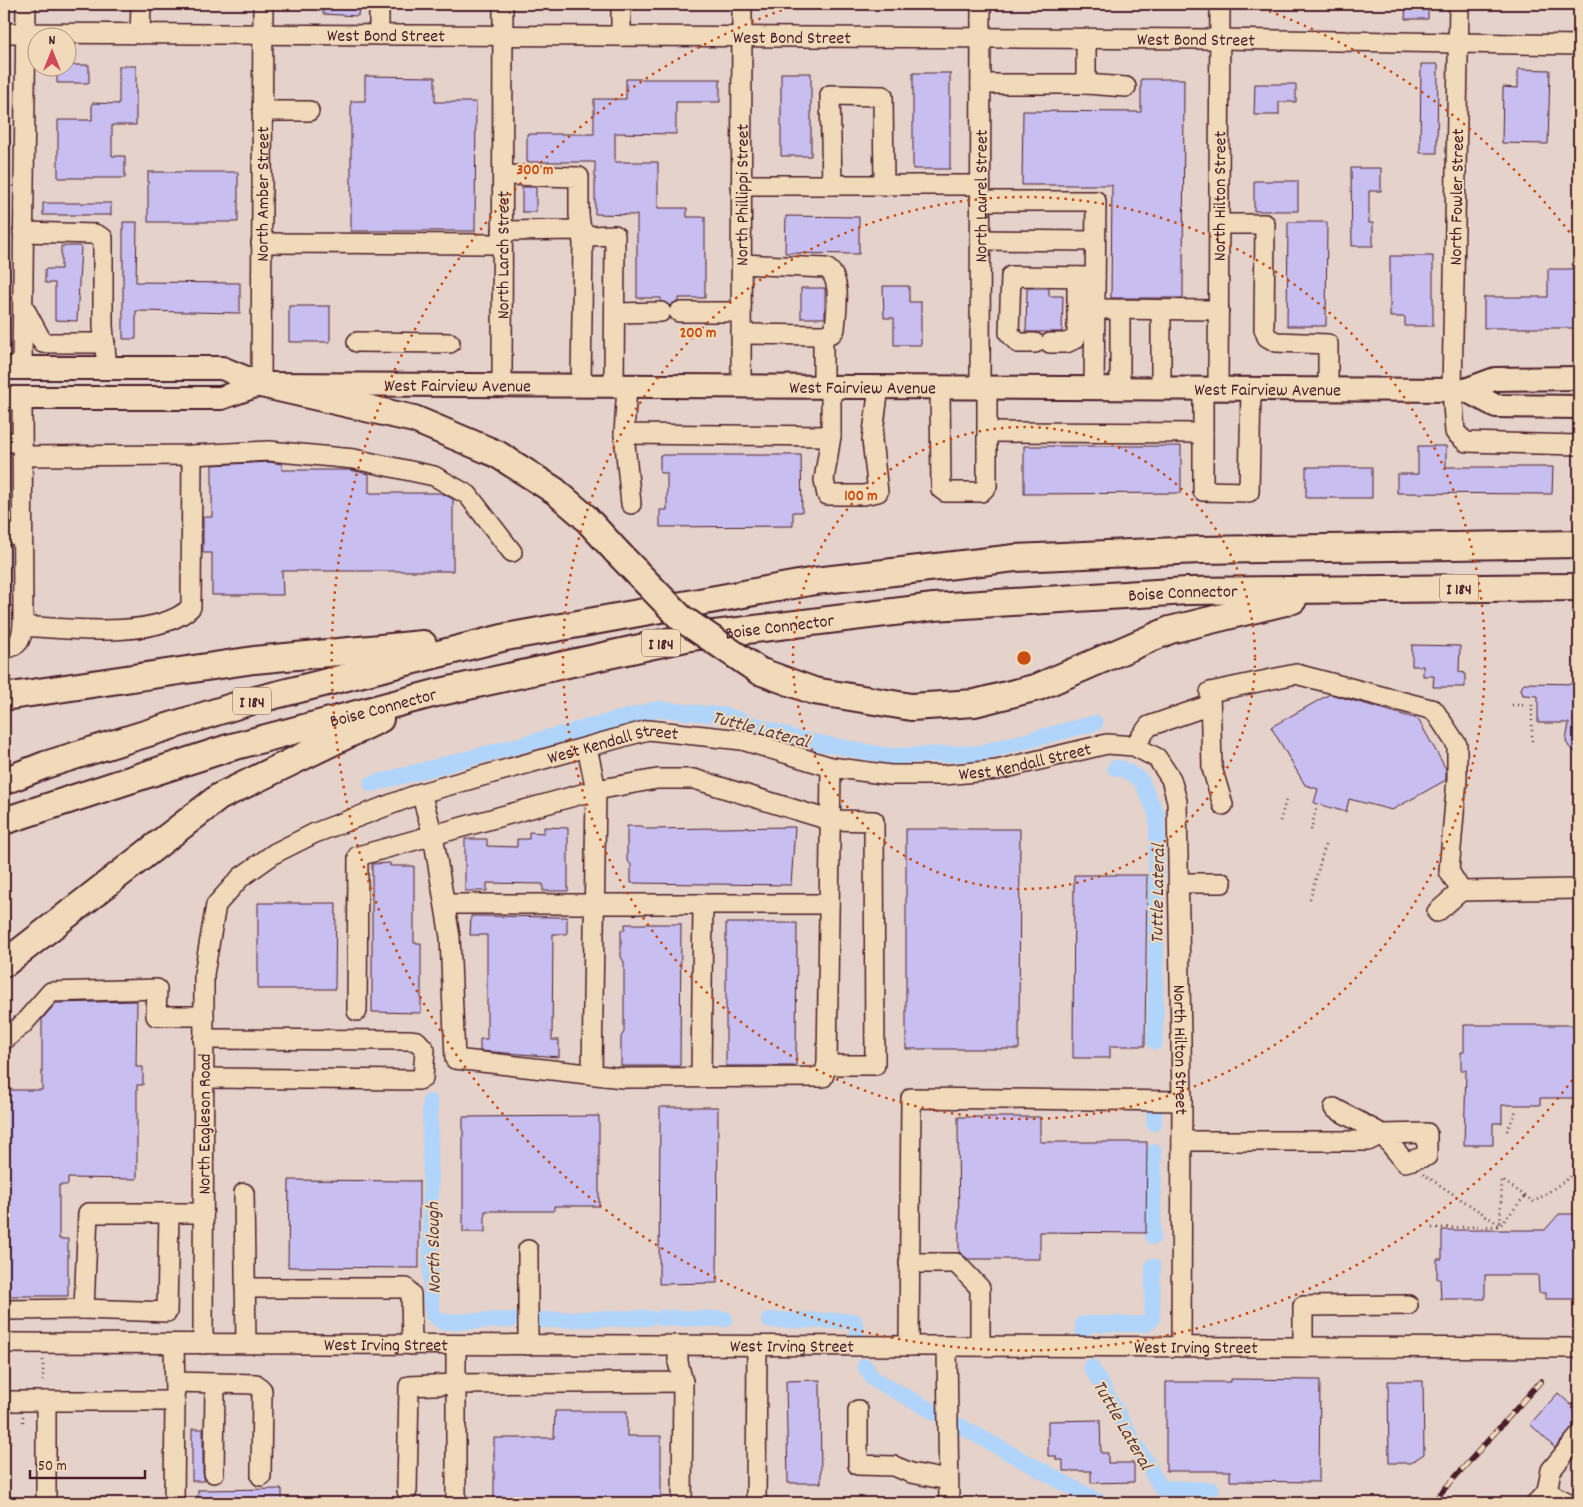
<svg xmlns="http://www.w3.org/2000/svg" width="1583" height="1507" font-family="Dekko,sans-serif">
<rect width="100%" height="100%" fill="#e5d2ca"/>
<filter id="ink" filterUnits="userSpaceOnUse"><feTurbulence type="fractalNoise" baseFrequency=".02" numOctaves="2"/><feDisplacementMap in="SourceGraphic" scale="10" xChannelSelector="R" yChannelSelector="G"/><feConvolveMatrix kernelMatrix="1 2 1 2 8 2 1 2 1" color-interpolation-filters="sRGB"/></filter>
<g filter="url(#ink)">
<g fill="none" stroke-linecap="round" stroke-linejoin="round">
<path stroke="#b1d5fa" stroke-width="16" d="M1115 768 1123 769 1141 780 1157 815 1155 1042
M371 784 658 709 728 716 798 739 890 756 979 753 1095 723
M430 1102 431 1302 433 1315 443 1322 511 1320
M1154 1123V1112
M1153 1237 1154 1152
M661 1318 725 1319
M538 1320 648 1318
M769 1320 854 1321 857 1330
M1083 1331V1324H1146L1152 1319 1153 1266
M865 1366 873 1379 938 1414
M1091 1367 1161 1488 1212 1490
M960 1426 1101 1503"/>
</g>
<path fill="#c8bef0" stroke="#4a1f2b" d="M323 4H359L358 16 323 14Z
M1406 4H1428V19H1405Z
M1421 64H1438L1437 153H1420Z
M68 65H89V83H57V68H68Z
M119 66H136V125H112V156H125V178H58V120H92V103L119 104Z
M1518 69 1550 70 1548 144 1502 143 1503 87 1518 88Z
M781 73H811V156H781Z
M913 73H950V169H913Z
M365 76 435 77V102H476L475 231H351V101H365Z
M626 79H720V102H676V134L615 133V162H658V208H687V217H705V298H679V301L670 306 661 301V298H637V215L595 214V162H527V134H594V99H626Z
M1141 79H1184L1183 298H1111L1112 185H1022L1023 111 1141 112Z
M1255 84H1296V102H1279V115H1254Z
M1351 168H1381V191H1369V223H1373V246H1352Z
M148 172H238V222H148Z
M1254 181H1298V211H1254Z
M522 187H536V212H522Z
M43 203H111V215H43Z
M786 216 859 217V254L785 253Z
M123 222H137L136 282 240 283V313L136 311V339H123Z
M1288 222H1327L1326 326H1287Z
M61 246H81L77 321 55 320V283H45V269H61Z
M1390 256H1433V326H1405V317H1390Z
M1548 269H1578V328H1484V297H1548Z
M883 286H909V302H921V345H894V318H884Z
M801 288H825V318H801Z
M1027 288H1049V296H1063L1062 332H1026Z
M289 306H330V342H289Z
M1024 446H1181V493L1024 494Z
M1418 446H1446V467H1553L1552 494 1397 493V474H1418Z
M660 455H801L802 512H793V526L660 527V510H667V473H660Z
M269 462 282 464V470H350L369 474V493H441L453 499V571H282L283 595H212V553H203V517H212V465Z
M1306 467H1372V498H1306Z
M1412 645 1460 646 1459 672 1465 673V687H1433L1434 676H1423V666H1412Z
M1524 683 1579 684V755L1569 747 1566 741 1569 723H1538V696L1523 695 1521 689Z
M1330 694 1418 719 1446 769V780L1392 810 1349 799 1346 812 1314 803 1318 789 1305 785 1271 727Z
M627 826H642L646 829 795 827 791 885 631 883V865L627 860Z
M544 827 568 828V891H543V884L487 883V891H465V839H487V846L517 847V839H529V832L544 833Z
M906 829H1020L1019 1049H906Z
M390 863V866H414V943H421V1013L372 1012V864Z
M1074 875H1147L1145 1046H1110V1058H1073Z
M258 903H336L335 989H258Z
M471 916 567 917V934H553L552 1040H559V1057L480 1051V1039H487V935H470Z
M726 923H797L796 1066H726Z
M625 924H681L680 1066H621V1037L624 1032V962L621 957V930H625Z
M137 1001 136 1067H143V1085H137V1179L68 1178V1185H59V1239H68V1296H4V1090H42V1019L56 1003Z
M1464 1025H1579V1098H1540V1105H1502V1123H1493V1145H1464L1466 1070H1461V1052H1464Z
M660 1107H718L717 1283 659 1284Z
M599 1116V1206H554V1211H485V1232H463V1117Z
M958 1117H1040V1142H1147L1146 1233 1040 1232V1259H968L959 1252Z
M289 1180 419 1181V1268L288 1267Z
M1559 1214H1579V1299H1545V1293H1539L1538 1275H1485V1299H1441L1440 1279H1437V1259H1442V1230H1545Z
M1231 1379 1320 1380 1319 1482 1230 1481V1471H1166V1382H1231Z
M820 1380 821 1483H788L786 1381Z
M1388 1381H1423L1424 1454 1410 1463H1389Z
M1558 1393 1579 1412V1421L1555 1448 1530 1424Z
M555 1411H627V1436H661V1503H494V1438H554Z
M1100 1420 1101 1453H1108V1463H1134V1482L1091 1483V1471H1063V1460H1056V1456H1048V1421Z
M192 1429H203V1473L205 1481H192Z
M282 1489V1503H198V1490Z"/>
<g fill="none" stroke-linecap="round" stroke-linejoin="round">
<g stroke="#4a1f2b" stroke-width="22">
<g id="minor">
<path d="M621 4V36"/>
<path d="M1459 4 1452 390 1455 432 1466 442 1579 445"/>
<path id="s1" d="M4 33 1220 39 1579 45"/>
<path d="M140 34 141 4"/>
<path d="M379 35V4"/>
<path d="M981 84H1086V39"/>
<path d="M1086 84 1126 87"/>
<path d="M262 111H309"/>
<path d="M503 175 579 177V215L583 243 581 386"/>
<path d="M741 185H980"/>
<path d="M832 185 830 95 883 96 884 186"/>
<path d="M980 201H1096L1094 388"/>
<path d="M1219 224H1265L1264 329 1267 337 1276 342 1328 344V389"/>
<path d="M502 231 580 230 590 236 615 235 614 386"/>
<path d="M23 232 95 234 103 238V326L107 368"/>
<path d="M980 240 1095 241"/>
<path d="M261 243 502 244"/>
<path d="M23 306 43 343H105"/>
<path d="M1095 309 1219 310"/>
<path d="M1120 310V388"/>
<path d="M679 312H741"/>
<path d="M616 313 661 312"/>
<path d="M741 334 823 335 832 333 835 329C836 311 843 278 826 268L741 264"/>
<path d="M357 342 450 343"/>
<path d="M1035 343H1018L1009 333 1011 276 1095 277"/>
<path d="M1050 343H1066L1075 339 1077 334V277"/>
<path d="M22 368 26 4"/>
<path id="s2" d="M261 384 263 4"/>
<path id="s3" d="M502 385 503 4"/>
<path d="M627 386 624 434 831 436V387"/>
<path id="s4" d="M741 386 742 4"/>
<path d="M823 387V335"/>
<path d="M940 387 941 489 945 492H981L987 486V387"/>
<path id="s5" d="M980 387 981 4"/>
<path d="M1161 388V310"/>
<path d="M1203 388V491L1249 492 1251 388"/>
<path id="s6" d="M1218 388 1220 4"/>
<path d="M987 432 1203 433"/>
<path d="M624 434 631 504"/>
<path d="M831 436 824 480 827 495H863L878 492 872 440 879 387"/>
<path d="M4 442H22"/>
<path d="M22 456 192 455 269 451 354 459 434 476 468 495 512 552"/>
<path d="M4 535 22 534"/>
<path d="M23 626C66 629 159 640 191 607L192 455"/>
<path d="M4 649C19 646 21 641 23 626L22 398"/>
<path d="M1134 746 1149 726 1210 705"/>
<path d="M587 747 596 790 592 1074"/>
<path d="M1223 805 1212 768 1210 692 1296 674 1434 710 1457 745V779L1449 871 1461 891 1437 912"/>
<path d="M1179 883H1222"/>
<path d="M1461 891 1579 889"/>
<path d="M445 904H829"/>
<path d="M357 1011 358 856 596 790 657 779H694L829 820 874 821 875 1065H827L823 1077 623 1078 455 1059 450 937 433 835 421 793"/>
<path d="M203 1039 409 1040 417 1041 425 1050 423 1078 419 1080 203 1078"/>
<path d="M4 1040 23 1024 51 992 157 989 156 1016H204"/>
<path d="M827 1065 831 767"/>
<path d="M701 1077 703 904"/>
<path d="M1182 1141H1368L1382 1134 1405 1162 1427 1156V1133L1382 1134 1334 1108"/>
<path d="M244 1193 246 1344"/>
<path d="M528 1250V1345"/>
<path d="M909 1263H956L980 1288V1346"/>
<path d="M245 1288H406L411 1294 412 1345"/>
<path d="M84 1309 167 1312 169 1213"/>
<path d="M4 1310 84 1309 88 1213H203"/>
<path id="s7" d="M4 1343 1579 1348"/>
<path d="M174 1344 175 1392"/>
<path id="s8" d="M203 1344 204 974 216 905 241 877 275 853 315 833 421 793 648 730 742 740 831 767 890 775H944L997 770 1107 744 1134 746 1157 758 1171 779 1177 801 1182 1101 1181 1347"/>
<path d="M456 1345V1384L683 1382 678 1362V1345"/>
<path d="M909 1346 911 1098 1182 1101"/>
<path d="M947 1346 949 1503"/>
<path d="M1303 1347V1306L1408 1305"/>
<path d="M175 1382 256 1384 262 1390 261 1476"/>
<path d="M4 1401H175L174 1503"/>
<path d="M46 1401V1503"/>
<path d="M858 1410V1465L894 1466 911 1473 948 1480"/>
<path d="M214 1473 215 1383"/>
<path d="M407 1491 409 1386 456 1384V1503"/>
<path d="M1547 1492 1569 1503"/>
<path d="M682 1503 683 1382"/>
<path d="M756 1503 757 1346"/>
<path d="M1536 1503 1547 1492 1551 1470 1579 1436"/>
</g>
</g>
<g stroke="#4a1f2b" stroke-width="26">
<g id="major">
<path d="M4 368H222L261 384"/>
<path d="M1465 390 1496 406 1579 407"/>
<path id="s9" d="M4 398H221L261 384 1465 390 1495 379 1579 378"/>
</g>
</g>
<g stroke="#4a1f2b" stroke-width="30">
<g id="highway">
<path d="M261 384 414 419 497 454 555 491 584 516 617 552"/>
<path d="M759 671 814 691 911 707 975 703 1038 687 1170 630 1293 600"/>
<path d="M4 697 254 660 423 644"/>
<path d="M4 781 45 765 248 702 506 637 815 581 1015 558 1200 550 1579 544"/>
<path id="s10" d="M4 821 228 748 436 693 690 637 934 607 1187 591 1579 587"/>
<path d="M4 964 219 797 380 719"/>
</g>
</g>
<path stroke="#4a1f2b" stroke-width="2.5" stroke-dasharray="1 4" stroke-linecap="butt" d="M1512 705H1532V741
M1280 821 1286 800
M1311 830 1316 809
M1310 899 1326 842
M1507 1131 1516 1111
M1423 1174 1500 1225 1502 1180 1534 1202 1579 1171
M1432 1228 1500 1226 1525 1196
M43 1360V1385
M23 1416V1425"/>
<use href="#minor" stroke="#f1dab9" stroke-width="19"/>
<use href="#major" stroke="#f1dab9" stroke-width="22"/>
<use href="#highway" stroke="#f1dab9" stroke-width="26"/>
<g stroke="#4a1f2b" stroke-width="5.5">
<path id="rail" d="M1432 1503 1541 1381"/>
</g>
<use href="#rail" stroke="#f1dab9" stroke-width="4" stroke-dasharray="11" stroke-linecap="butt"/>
<g stroke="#4a1f2b" stroke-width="30" stroke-linecap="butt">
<path id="highway-bridge" d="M617 552 681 618 759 671"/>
</g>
<use href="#highway-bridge" stroke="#f1dab9" stroke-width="26"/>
</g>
</g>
<g fill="none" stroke="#c84d12" stroke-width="2.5" stroke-dasharray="2.5 5">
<circle cx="1024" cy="658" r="231"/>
<circle cx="1024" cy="658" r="461"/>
<path d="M1577 1074A692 692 0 1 1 793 6M1255 6A692 692 0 0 1 1577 242"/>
</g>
<g text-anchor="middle" stroke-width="4" stroke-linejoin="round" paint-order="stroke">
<g fill="#f1dab9" stroke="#7c5756" stroke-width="1">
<rect x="1440" y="574.5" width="38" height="27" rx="4"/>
<rect x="642" y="629.5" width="38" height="27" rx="4"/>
<rect x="233" y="687.5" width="38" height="27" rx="4"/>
</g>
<g font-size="16" font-weight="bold" fill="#4a1f2b">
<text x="1459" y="594">I 184</text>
<text x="661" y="649">I 184</text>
<text x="252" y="707">I 184</text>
</g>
<g font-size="18" fill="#4a1f2b" stroke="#f1dab9">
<text dy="6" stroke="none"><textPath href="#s1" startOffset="382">West Bond Street</textPath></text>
<text dy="6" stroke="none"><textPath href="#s1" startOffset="788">West Bond Street</textPath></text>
<text dy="6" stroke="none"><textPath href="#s1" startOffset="1192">West Bond Street</textPath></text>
<text dy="6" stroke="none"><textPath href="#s2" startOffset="190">North Amber Street</textPath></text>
<text dy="6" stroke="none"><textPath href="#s4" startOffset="191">North Phillippi Street</textPath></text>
<text dy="6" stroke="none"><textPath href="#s5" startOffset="191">North Laurel Street</textPath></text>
<text dy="6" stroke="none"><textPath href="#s6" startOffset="192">North Hilton Street</textPath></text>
<text transform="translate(1456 197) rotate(-89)" y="6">North Fowler Street</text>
<text dy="6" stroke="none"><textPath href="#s3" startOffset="130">North Larch Street</textPath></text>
<text dy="6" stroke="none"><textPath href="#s9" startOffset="456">West Fairview Avenue</textPath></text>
<text dy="6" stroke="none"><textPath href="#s9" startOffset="861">West Fairview Avenue</textPath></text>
<text dy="6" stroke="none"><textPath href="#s9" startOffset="1266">West Fairview Avenue</textPath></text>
<text dy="6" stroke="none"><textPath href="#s10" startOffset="1206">Boise Connector</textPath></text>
<text dy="6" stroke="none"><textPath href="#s10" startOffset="801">Boise Connector</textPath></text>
<text dy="6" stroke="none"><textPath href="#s10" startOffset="396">Boise Connector</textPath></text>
<text dy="6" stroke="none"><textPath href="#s8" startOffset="876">West Kendall Street</textPath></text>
<text dy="6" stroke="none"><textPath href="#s8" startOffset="1296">West Kendall Street</textPath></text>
<text dy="6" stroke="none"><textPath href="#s8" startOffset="1730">North Hilton Street</textPath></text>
<text dy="6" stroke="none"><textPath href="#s8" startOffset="220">North Eagleson Road</textPath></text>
<text dy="6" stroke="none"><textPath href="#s7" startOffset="382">West Irving Street</textPath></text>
<text dy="6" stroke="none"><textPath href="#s7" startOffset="788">West Irving Street</textPath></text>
<text dy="6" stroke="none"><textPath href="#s7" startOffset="1192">West Irving Street</textPath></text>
</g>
<g font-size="19" font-style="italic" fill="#593a4a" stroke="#f1dab9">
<text transform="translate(761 728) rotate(15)" y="7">Tuttle Lateral</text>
<text transform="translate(1156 894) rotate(-89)" y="7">Tuttle Lateral</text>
<text transform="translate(432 1248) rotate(-91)" y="7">North Slough</text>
<text transform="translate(1124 1424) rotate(60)" y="7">Tuttle Lateral</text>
</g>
</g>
<circle cx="1024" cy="658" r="8" fill="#c84d12" stroke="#f1dab9" stroke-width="2.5"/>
<g font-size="15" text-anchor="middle" font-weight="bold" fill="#c84d12" stroke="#f1dab9" stroke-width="4" stroke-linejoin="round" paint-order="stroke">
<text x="535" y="174">300 m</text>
<text x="698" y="337">200 m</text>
<text x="861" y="500">100 m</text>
</g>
<rect width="1583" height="1507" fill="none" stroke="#f1dab9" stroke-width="20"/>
<rect x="10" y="10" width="1563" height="1487" fill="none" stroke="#4a1f2b" stroke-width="2" filter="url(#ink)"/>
<g transform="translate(52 52)"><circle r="24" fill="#f1dab9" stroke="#ae8f80"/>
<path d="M0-4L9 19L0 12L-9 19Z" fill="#d1495b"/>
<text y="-8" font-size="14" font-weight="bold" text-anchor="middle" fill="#4a1f2b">N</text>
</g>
<path d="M30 1470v8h115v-8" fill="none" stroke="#4a1f2b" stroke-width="2.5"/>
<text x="38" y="1470" font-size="15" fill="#4a1f2b" stroke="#f1dab9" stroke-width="4" paint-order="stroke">50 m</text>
</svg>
